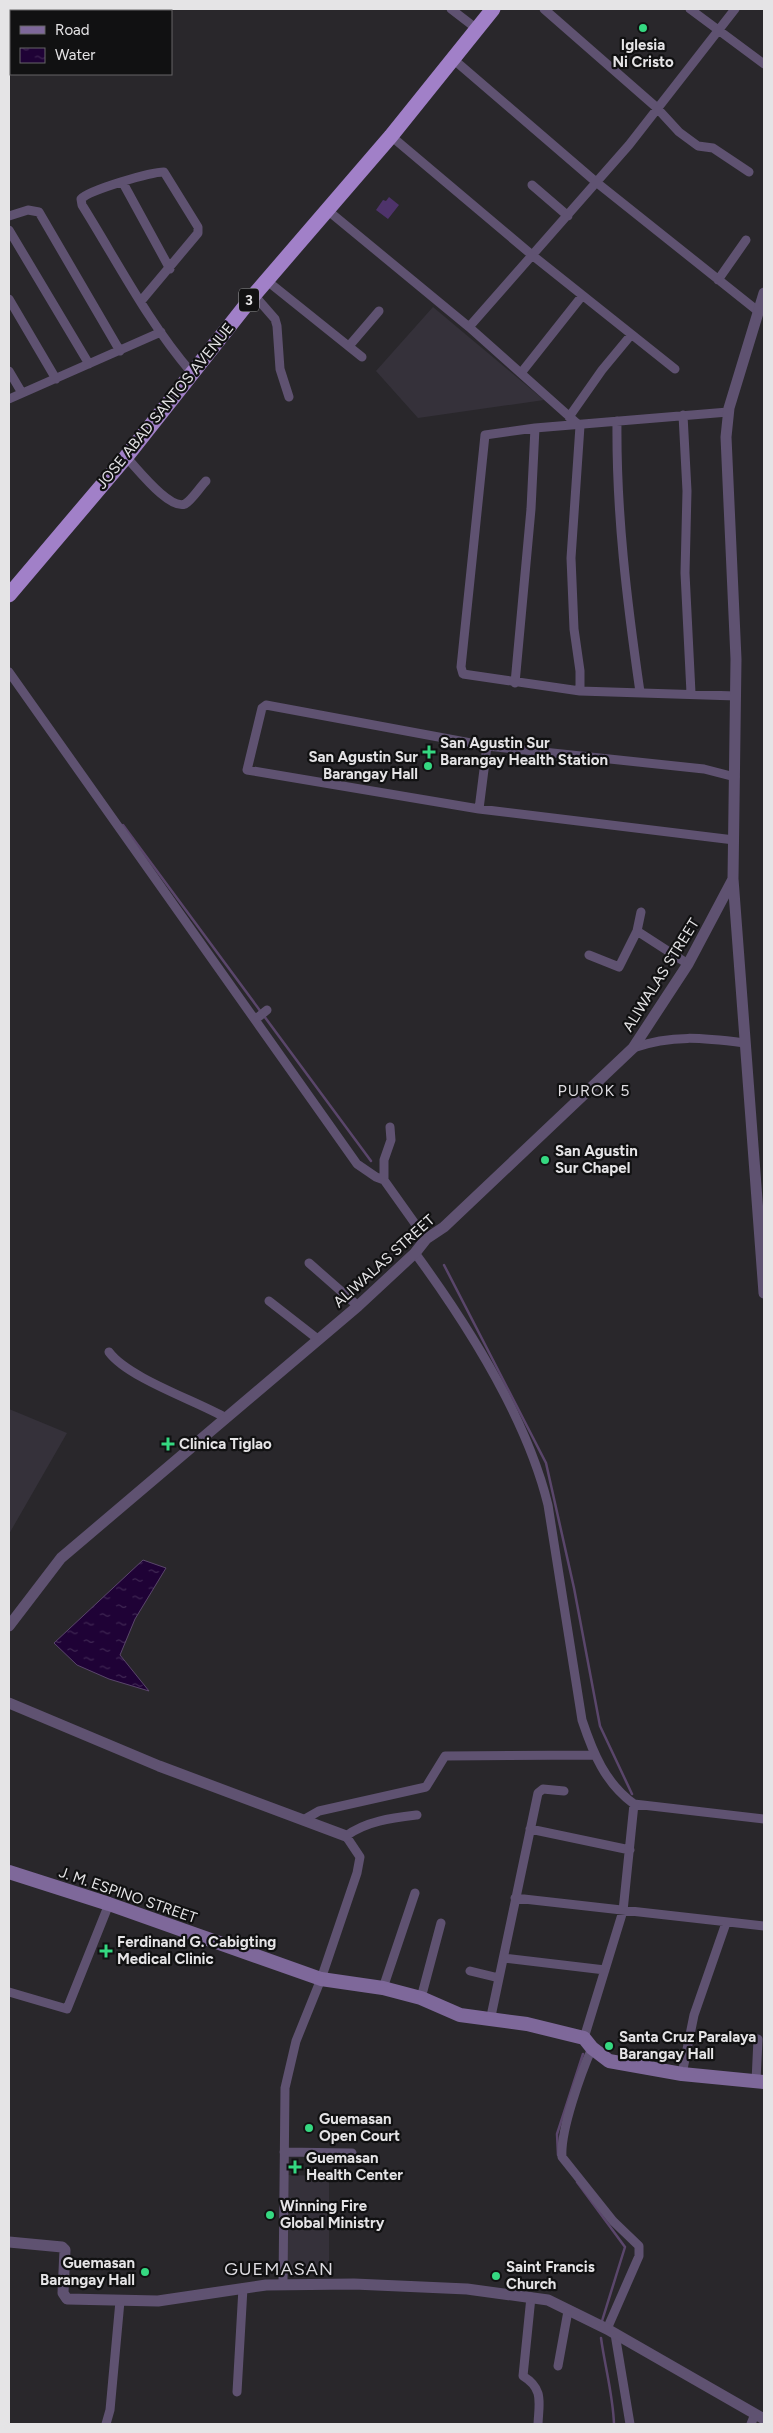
<svg xmlns="http://www.w3.org/2000/svg" width="773" height="2433" font-family="Figtree,sans-serif">
<defs>
<pattern id="water-ripples" width="26" height="14" patternUnits="userSpaceOnUse" patternTransform="scale(1.25)"><rect width="26" height="14" fill="#1f0236"/><path d="M2 4q2-2 4 0t4 0M15 11q2-2 4 0t4 0" fill="none" stroke="#3f2753"/></pattern>
</defs>
<rect width="100%" height="100%" fill="#29272b"/>
<path fill="#35313a" d="M433 307 544 400 418 418 376 371Z
M9 1409 67 1433 9 1534Z
M287 2175 329 2176V2271L286 2270Z"/>
<path fill="#4e336b" d="M389 197 399 205 388 219 376 210 383 200 386 201Z"/>
<path fill="url(#water-ripples)" stroke="#5a466b" d="M143 1560 166 1568 135 1619 120 1655 149 1691 109 1679 77 1665 54 1643Z"/>
<g fill="none" stroke-linecap="round" stroke-linejoin="round">
<path stroke="#5a466b" stroke-width="2.5" d="M123 825 261 1012
M264 1016 371 1161
M444 1265 546 1463 574 1588 600 1726 632 1794
M558 2155 557 2134 583 2054
M577 2182 625 2247 602 2321
M601 2338C605 2367 613 2395 614 2424"/>
<path stroke="#5f5271" stroke-width="9" d="M451 9 477 29
M544 9 656 107 679 132 698 146 713 148 749 172
M690 9 764 64
M453 59 596 182 759 312
M391 136 532 255 675 369
M123 183 170 269
M532 185 568 216
M326 209 469 327 580 426 571 558 574 629 580 671V691
M9 216 28 210 39 212 120 351
M9 230 89 364
M266 280 362 357
M718 280 746 240
M254 295 275 319 277 326 280 369 289 397
M9 299 56 379
M141 301 198 233V227L164 172C151 172 89 190 81 199L82 205C117 261 148 322 191 372
M469 327 629 145 735 9
M349 346 379 311
M9 371 22 393
M521 373 582 296
M9 399 161 332
M728 412 535 428 485 435 461 667 463 674 580 691 736 696
M683 415 687 491 685 573 691 693
M569 417 602 370 631 335
M617 421C616 512 627 602 640 692
M126 457C137 468 169 510 185 504 192 500 200 487 206 481
M9 672 357 1164 376 1177 384 1180 426 1239
M515 683 531 509 535 428
M479 809 487 746
M734 840 479 809 247 770 262 708 266 705 487 746 704 769 735 777
M637 931 641 912
M589 955 619 967 637 931 688 964
M256 1019 267 1010
M633 1048C672 1034 704 1038 745 1043
M384 1180V1160L391 1140 390 1127
M415 1253C467 1324 527 1419 548 1505L582 1720C593 1753 605 1783 634 1804L764 1819
M309 1263 358 1306
M269 1301 319 1340
M109 1352C128 1378 197 1401 226 1418
M305 1819 319 1811 426 1787 445 1756 594 1755
M530 1829 630 1850
M515 1898 764 1926
M504 1958 605 1970
M470 1971 499 1978
M383 1988 415 1893
M9 1992 67 2009 109 1904
M421 1998 441 1923
M490 2021 538 1793 543 1789 564 1791
M584 2038 623 1911 634 1804
M592 2048C581 2073 560 2131 562 2157L613 2221 639 2246V2256L607 2329
M682 2074 694 2015 726 1923
M756 2081 758 2039
M284 2152 352 2153
M283 2284 285 2088 296 2041 321 1979 357 1873 360 1857 346 1836C366 1821 392 1818 417 1815
M531 2297 523 2376C544 2389 539 2402 538 2424
M615 2334 630 2424
M558 2366 568 2311
M237 2392 243 2288
M106 2424 110 2410 120 2301
M751 2424 755 2414"/>
<path stroke="#5f5271" stroke-width="11" d="M764 293 729 408 726 437 736 659 733 879 764 1293
M9 1626 61 1558 358 1306 415 1253 426 1239 444 1227 633 1048 688 964 733 879
M9 1703 159 1766 346 1836
M9 2242 62 2247 65 2250 63 2293 67 2299 158 2301 266 2285 354 2284 467 2289 548 2300 607 2329 764 2419"/>
<path stroke="#7e689a" stroke-width="14" d="M9 1872 109 1904 321 1979 383 1988 421 1998 460 2015 527 2024 584 2038 592 2048 609 2061 682 2074 764 2082"/>
<path stroke="#a180c8" stroke-width="15" d="M9 595 126 457 254 295 391 136 493 9"/>
</g>
<g fill="#35d881" stroke="#111112" stroke-width="2">
<circle cx="643" cy="28" r="5"/>
<path d="M426.5 744.5h5v5h5v5h-5v5h-5v-5h-5v-5h5z"/>
<circle cx="428" cy="766" r="5"/>
<circle cx="545" cy="1160" r="5"/>
<path d="M165.5 1436.5h5v5h5v5h-5v5h-5v-5h-5v-5h5z"/>
<path d="M103.5 1943.5h5v5h5v5h-5v5h-5v-5h-5v-5h5z"/>
<circle cx="609" cy="2046" r="5"/>
<circle cx="309" cy="2128" r="5"/>
<path d="M292.5 2159.5h5v5h5v5h-5v5h-5v-5h-5v-5h5z"/>
<circle cx="270" cy="2215" r="5"/>
<circle cx="145" cy="2272" r="5"/>
<circle cx="496" cy="2276" r="5"/>
</g>
<g text-anchor="middle" stroke-width="4.5" stroke-linejoin="round" paint-order="stroke">
<rect fill="#111112" stroke="#a5a5a6" stroke-width="1" x="239" y="288.5" width="20" height="23" rx="4"/>
<g font-size="14" font-weight="bold" fill="#e5e4e6">
<text x="249" y="305">3</text>
</g>
<g font-size="15" font-weight="bold" fill="#e5e4e6" stroke="#111112" text-anchor="start">
<text x="643" y="50" text-anchor="middle">Iglesia<tspan x="643" dy="17">Ni Cristo</tspan></text>
<text x="440" y="748">San Agustin Sur<tspan x="440" dy="17">Barangay Health Station</tspan></text>
<text x="418" y="762" text-anchor="end">San Agustin Sur<tspan x="418" dy="17">Barangay Hall</tspan></text>
<text x="555" y="1156">San Agustin<tspan x="555" dy="17">Sur Chapel</tspan></text>
<text x="179" y="1449">Clinica Tiglao</text>
<text x="117" y="1947">Ferdinand G. Cabigting<tspan x="117" dy="17">Medical Clinic</tspan></text>
<text x="619" y="2042">Santa Cruz Paralaya<tspan x="619" dy="17">Barangay Hall</tspan></text>
<text x="319" y="2124">Guemasan<tspan x="319" dy="17">Open Court</tspan></text>
<text x="306" y="2163">Guemasan<tspan x="306" dy="17">Health Center</tspan></text>
<text x="280" y="2211">Winning Fire<tspan x="280" dy="17">Global Ministry</tspan></text>
<text x="135" y="2268" text-anchor="end">Guemasan<tspan x="135" dy="17">Barangay Hall</tspan></text>
<text x="506" y="2272">Saint Francis<tspan x="506" dy="17">Church</tspan></text>
</g>
<g font-size="15" fill="#e5e4e6" stroke="#111112">
<text transform="translate(165 406) rotate(-51)" y="5">JOSE ABAD SANTOS AVENUE</text>
<text transform="translate(661 975) rotate(-58)" y="5">ALIWALAS STREET</text>
<text transform="translate(384 1261) rotate(-42)" y="5">ALIWALAS STREET</text>
<text transform="translate(128 1895) rotate(19)" y="5">J. M. ESPINO STREET</text>
</g>
<g font-size="16" letter-spacing="1" fill="#dedce1" stroke="#111112">
<text x="594" y="1096">PUROK 5</text>
</g>
<g font-size="18" letter-spacing="1" fill="#dedce1" stroke="#111112">
<text x="279" y="2275">GUEMASAN</text>
</g>
</g>
<rect width="773" height="2433" fill="none" stroke="#e5e4e6" stroke-width="20"/>
<rect x="10" y="10" width="162" height="65" fill="#111112" stroke="#666567"/>
<rect x="20" y="26" width="25" height="8" fill="#7e689a" stroke="#666567"/>
<text x="55" y="35" font-size="15" fill="#e5e4e6">Road</text>
<rect x="20" y="48" width="25" height="15" fill="url(#water-ripples)" stroke="#666567"/>
<text x="55" y="60" font-size="15" fill="#e5e4e6">Water</text>
</svg>
